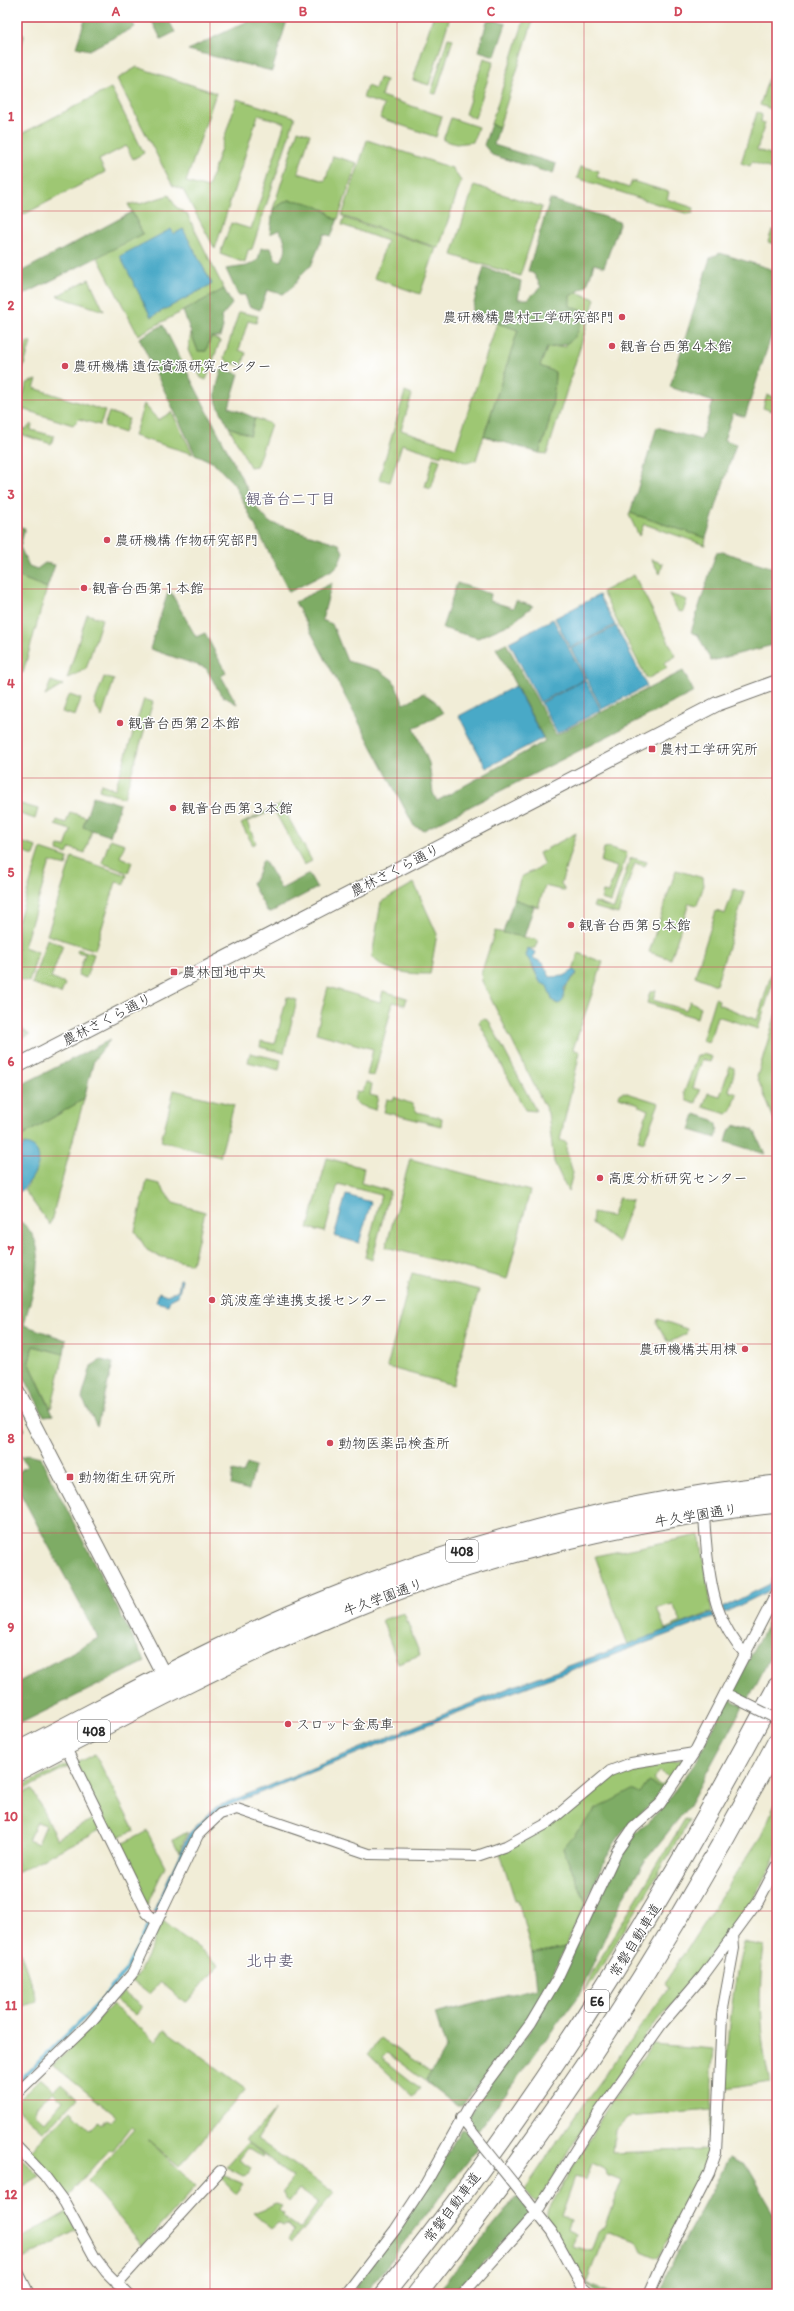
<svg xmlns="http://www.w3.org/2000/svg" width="794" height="2311" font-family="Itim,'Klee One',sans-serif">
<rect width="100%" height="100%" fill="#fff"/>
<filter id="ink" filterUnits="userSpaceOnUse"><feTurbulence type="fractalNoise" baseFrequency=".025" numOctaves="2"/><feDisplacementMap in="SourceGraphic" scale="8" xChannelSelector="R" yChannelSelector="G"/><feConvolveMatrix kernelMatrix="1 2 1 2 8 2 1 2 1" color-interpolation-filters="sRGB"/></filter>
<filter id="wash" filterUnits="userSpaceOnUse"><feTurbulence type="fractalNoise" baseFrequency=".012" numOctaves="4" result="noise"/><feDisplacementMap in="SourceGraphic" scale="16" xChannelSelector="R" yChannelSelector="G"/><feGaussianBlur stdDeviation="0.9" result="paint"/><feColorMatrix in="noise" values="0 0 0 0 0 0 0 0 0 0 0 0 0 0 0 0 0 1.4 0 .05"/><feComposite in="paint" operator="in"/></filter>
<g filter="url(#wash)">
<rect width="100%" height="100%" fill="#f1edd7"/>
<path fill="#9ec773" stroke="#64794f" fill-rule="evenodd" d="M433 17H450L429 85 413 80Z
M525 17H534L499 127 491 124Z
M17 33 24 35 17 61Z
M448 38 453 39 436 94 431 93Z
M777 51V111L760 105Z
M484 58 494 61 475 118 465 114Z
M137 67 216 93 186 182 208 188 237 99 295 117 252 249 248 250 245 263 220 254 231 223 251 229 285 123 258 115 215 249 183 190 173 186 117 79Z
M379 78 386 80 381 96 442 116 436 137 380 118 384 105 363 98 367 86 375 89Z
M111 88 144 153 133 159 126 146 99 160 105 172 17 218V136Z
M757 112 762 115 761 122 765 123 757 150 777 156V171L752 162 750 166 741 163Z
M451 118 478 127 473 142 456 144 443 140Z
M298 130 310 134 298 173 325 181 333 156 357 163 338 219H334L326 210 288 200 273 209Z
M367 140 452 168 461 181 439 248 342 216Z
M581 166 599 171 597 177 629 188 632 181 669 192 667 199 694 208 693 213 688 214 577 178Z
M474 185 542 207 520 276 452 255Z
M169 195 176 207 187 214 224 289 138 335 97 256 143 234 128 204H140ZM184 229 151 316 171 230 174 234Z
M344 218 436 248 420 294 374 278 387 241 342 225Z
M772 230 777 232V245L768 242Z
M89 279 104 311 57 296Z
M576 292 595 299 547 454 539 453C550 426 554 401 555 372L540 366 547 348 566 346 570 295Z
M239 312 258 316 256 323 248 321 239 350 246 353 242 366 228 362 224 358Z
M497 323 518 330 476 460 467 463 442 453 441 456 402 444 390 482 379 479 405 392 412 395 401 430 456 448Z
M191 333 198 351H206L211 337 220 341 206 380 201 378 188 350Z
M27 342 31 343 23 368 19 367 22 357 17 355V350L24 352Z
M37 380 34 388 105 411 100 425 79 419 73 425 19 408 27 383Z
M767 395 776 398 772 411 763 408Z
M144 404 158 420 172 412 193 454 134 436Z
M109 412 129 419 124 433 104 426Z
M255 418 271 424 258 462 256 466 250 467 229 427 250 435Z
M32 424 31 430 54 436 51 444 17 433V427L26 429Z
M433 458 440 460 431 489 425 487Z
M630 513 706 538 705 545 644 524 639 536 629 515Z
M651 559 663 564 660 574Z
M634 575 676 656 664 663 667 668 647 679 602 592Z
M17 576 47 588 23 673 17 672Z
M669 594 687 600 683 612 678 611Z
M87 614 102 619 86 669 67 679Z
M104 677 114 680 102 717 94 704Z
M51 681 63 685 45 696Z
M70 695 81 699 75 716 62 712 67 698Z
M144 699 153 702 124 798 99 790 101 784 115 789Z
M17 803 38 809 35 819 17 813Z
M281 804 312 861 304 865 274 810 247 822 256 843 253 845 241 824Z
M70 812 86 817 83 827 92 830 85 853 70 848 67 854 57 851 59 846 65 847 71 830 55 825 57 820 66 823Z
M576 833 561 884 565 891 545 886 538 907 514 899 521 877 544 865 539 853Z
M110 839 125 844 120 857 132 862 128 873 102 863Z
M17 841 37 847 34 856 19 851 17 857Z
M609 847 627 853 611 902 601 899 603 892 608 893 617 867 601 862 604 848Z
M41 849 68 858 66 866 50 862 24 947 38 952 29 982 17 979V925Z
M72 857 127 875 124 884 116 882 95 950 47 935Z
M633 858 647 862 645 866 635 863 618 914 593 907 595 902 614 909 630 859Z
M676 870 703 878 704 885 697 905 689 903 671 959 649 952Z
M414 883 437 934 430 974C411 974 384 973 372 956L381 902Z
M734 889 745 893 716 985 695 976 716 911 725 914Z
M495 931 538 940 535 948 527 949C527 961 535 971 540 982L547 985 555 1003 558 1004C565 992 565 983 577 975L573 971 578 953 603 962 573 1049 580 1052 560 1140 567 1143 566 1149 573 1173 568 1192 554 1162 548 1113 482 981 481 974Z
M47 939 63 945 51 978 65 984 61 994 32 984Z
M78 949 94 954 86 978 78 975 85 954 77 952Z
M777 956V969L758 1029 717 1016 709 1043 702 1041 715 998 719 1000 718 1004 757 1020Z
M328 987 380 1002 383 991 407 998 405 1005 393 1002 374 1076 367 1075 373 1049 316 1033Z
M656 990 653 1000 686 1010 690 1001 700 1007 697 1018 647 1003 650 992Z
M287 997 297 1000 284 1053 260 1047 261 1041 275 1044Z
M777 1010V1127L757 1077Z
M483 1018 489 1021 536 1111 525 1110 479 1022Z
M250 1053 281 1060 279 1070 248 1062Z
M703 1054 712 1057 710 1062 702 1060 693 1088 700 1090 696 1103 687 1100 684 1093 697 1056Z
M730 1066 734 1068V1073L729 1091 737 1094 732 1110 727 1114 703 1107 708 1093 720 1096Z
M366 1082 372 1084 370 1095 378 1097 375 1110 359 1105 354 1100 356 1091 363 1092Z
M174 1090 234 1105 220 1157 161 1141Z
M624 1092 659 1103 644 1142 638 1140 648 1110 639 1106V1104L619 1097 620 1093Z
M394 1097 412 1104 417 1112 442 1118 441 1126 384 1112 387 1099 393 1100Z
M84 1099 50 1225 24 1190 29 1184 25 1144 17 1147 22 1136Z
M327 1158 364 1168 361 1183 390 1191 372 1260 365 1257 381 1195 338 1184 325 1232 308 1228Z
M410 1159 530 1191 507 1279 386 1247Z
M147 1181 159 1184 173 1203 205 1212 192 1264 158 1256 147 1250 135 1231Z
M619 1198 632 1201 618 1243 592 1223 593 1213 612 1217Z
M412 1273 479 1290 453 1385 387 1367Z
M658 1319 687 1329 686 1334 672 1341H667L657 1323Z
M33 1346 64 1354 51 1409 29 1362Z
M700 1535 712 1612 628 1645 595 1556ZM673 1604 681 1622 665 1629 657 1608Z
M404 1613 420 1655 398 1663 382 1620Z
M95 1754 134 1830 114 1839 76 1763Z
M684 1759 665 1789 640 1795 563 1848 586 1903 565 1947 532 1954 518 1900H515L500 1853 610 1777 624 1769ZM660 1771 669 1777 662 1786 653 1780Z
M67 1765 69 1767 17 1793V1788Z
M32 1789 57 1840V1838L94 1819 100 1830 17 1872V1796ZM37 1822 46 1825 38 1844 28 1840Z
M777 1800V1850L771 1867 753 1900 643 2040 590 2116 538 2202 534 2201 525 2189 579 2111 668 1989 664 1984 761 1836Z
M685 1819 689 1820 651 1886 592 1982 584 1991 594 1969Z
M147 1831 165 1866 147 1905 117 1847Z
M187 1832V1833L179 1852 173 1840Z
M163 1921 219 1965 187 2003 160 1982 149 1994 132 1981 139 1973Z
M17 1942 37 2001 17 2009Z
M744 1942 764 1946C758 1992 759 2037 770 2082L726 2089C728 2039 731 1990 744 1942Z
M123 1992 142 2007 135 2015 116 2000Z
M112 2005 156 2041 164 2029 246 2089 179 2167 147 2140 196 2186 142 2246 88 2181 134 2129 131 2127 113 2150 109 2149 67 2197 28 2153 71 2111 90 2130 98 2122 101 2125 106 2119 111 2122 116 2116 53 2065Z
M380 2038 431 2073 426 2082 387 2053 382 2058 420 2088 413 2097 368 2054Z
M652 2044 714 2049 712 2068V2124L708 2162 658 2259 642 2252 638 2243 609 2232 605 2234 586 2283 546 2217 547 2212 606 2110ZM712 2110 707 2149 613 2153 615 2130 628 2117ZM591 2162 606 2169 607 2174 622 2180 604 2227 598 2232 591 2251 572 2246 576 2234 567 2230 570 2220 561 2216 575 2177 585 2180Z
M40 2078 54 2090 61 2083 77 2098 44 2133 17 2109V2101ZM53 2092 63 2101 45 2122 35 2113 38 2105Z
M275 2110 257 2139 334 2193 291 2242 288 2239 294 2231 288 2225 283 2226 278 2223 271 2229 253 2213 276 2204 282 2206 279 2210 283 2214 282 2217 298 2228 301 2227 318 2203 299 2189 289 2202 282 2192 293 2178 245 2139 259 2128Z
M248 2142 263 2155 262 2157 248 2148 239 2160 251 2168 248 2175 243 2176 226 2167Z
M17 2154 40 2176 17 2190Z
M222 2175 244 2184 236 2194 219 2177Z
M67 2212 77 2230 19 2261 17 2241Z"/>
<path fill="#7eac65" stroke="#546c48" d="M86 17H126L130 18 135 27 89 50 76 47Z
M150 17H167L175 32 161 39Z
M256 17H288L272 71 188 50Z
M494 20 506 24 495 56 479 51 487 21Z
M491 124 499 127 494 145 556 164 553 174 492 155 484 145Z
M550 199 620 222 604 267 594 264 587 286 570 296V306L583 311C578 338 575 344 547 348L540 366 555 372C554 401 550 426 539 453L484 436 518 330 471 314 484 267 521 281 518 299H528L541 287 534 274 528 271Z
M288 200C306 201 322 205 334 219H338L331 236 324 234 311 266C299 272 296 290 282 294L267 290 260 310 249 306 245 295H238L226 269 247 266 258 260 261 248H271L275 259 281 261C288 250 287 241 279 230L270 234 273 209Z
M132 212 143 234 17 298V274Z
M720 253 777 271V318L745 417 733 413 724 440 736 444 706 538 630 513 657 427 701 440 713 402 670 387 710 258Z
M224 289 232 304 221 317 223 327 220 337H211L206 351H198L183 311Z
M163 325 257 508 269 522 339 544 343 552 338 565 334 569 289 592 234 484 214 463 195 454 139 338Z
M222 369 239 374 229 407 255 418 250 435 229 427C214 398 212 401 222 369Z
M17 526 25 528 20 547 29 566 37 569 45 563 55 565 47 588 17 576Z
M723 552 777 569V644L711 661 698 635 691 632 716 553Z
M332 583 322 620 332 624 347 661 379 670 393 680 404 704 423 693 435 701 443 713 414 728 429 763 433 793 437 801 545 741 496 648 506 643 556 735 683 671 694 692 424 830 414 826 295 602Z
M457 583 491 594 490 601 513 608 516 601 533 606 512 623 478 638 442 628Z
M169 589 196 637 205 633 226 673 221 676 237 704 221 695 206 668 150 649Z
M93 796 120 804 110 836 83 827Z
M264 860 281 889 309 874 317 888 271 912 267 911 252 884 259 872 261 863Z
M514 899 534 906 524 937 503 933Z
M17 1025 30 1035 17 1041Z
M110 1040 94 1060 84 1099 22 1136 17 1147V1087Z
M695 1114C711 1120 722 1118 716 1138L690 1130Z
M738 1125 754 1130 765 1154 726 1142C728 1135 729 1126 738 1125Z
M17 1219C55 1244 32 1289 24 1325L66 1340 64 1354 33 1346 29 1362 53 1415 44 1416 17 1363Z
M101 1360 113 1363 97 1426 82 1398 91 1366Z
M17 1415 25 1430 17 1434Z
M29 1454 40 1457 145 1662 17 1725V1683L98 1638 17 1487V1473L27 1466 21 1457Z
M247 1464 255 1467 249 1490 231 1485 233 1471 243 1474Z
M777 1605V1643L748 1701 733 1692 734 1688Z
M727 1700H731L743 1706 688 1807 645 1861 622 1899 580 1993 478 2131 468 2121 471 2111 536 2021 617 1861 635 1834 663 1807 696 1762Z
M648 1782 665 1789C654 1804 640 1813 628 1826 608 1847 597 1877 586 1903L563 1848 596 1809 632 1790 640 1794Z
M565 1947 547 1986 529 2019 462 2106H457L426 2082 446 2048 435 2014 536 1988 532 1954Z
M461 2129 465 2130 478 2148 365 2294H351L430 2184Z
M729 2157 745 2164 777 2219V2280L772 2291 775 2294H659L668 2271Z
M517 2197 529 2210V2214L455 2294H436Z
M586 2283 615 2294H598Z"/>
<path fill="#48a9c7" stroke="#3a6a79" d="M171 229 174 234 183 229 212 284 151 317 120 256Z
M599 595 615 625 570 648 555 618Z
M553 619 585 679 540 702 509 642Z
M616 626 647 686 602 709 571 649Z
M585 680 601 710 557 733 541 703Z
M515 686 543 738 486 768 459 716Z
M528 948 535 952 533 958 543 963 550 977 564 976 574 970 577 973 564 988C562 995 567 1001 558 1004L553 1001 547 986 540 982 532 964 526 956Z
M25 1144C53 1149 32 1185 17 1193V1153Z
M346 1195 371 1202 359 1243 334 1236Z
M180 1279 182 1280 178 1296 170 1300 168 1305 156 1302 159 1292 167 1295 178 1290Z
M777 1568V1580L773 1589 724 1613 722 1608 770 1584Z
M713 1613 715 1617 459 1712 218 1810 193 1834 157 1914 153 1912 189 1833 216 1807 511 1687Z"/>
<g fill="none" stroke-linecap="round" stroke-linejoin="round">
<path stroke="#48a9c7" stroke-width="3.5" d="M17 2083 96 2006 126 1970 149 1925"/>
</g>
</g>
<g filter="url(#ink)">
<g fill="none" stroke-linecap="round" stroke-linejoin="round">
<g stroke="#706f67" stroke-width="12">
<path id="street" d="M704 1510C704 1524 706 1539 707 1553 712 1594 717 1623 746 1655
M65 1746 147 1913 157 1922
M17 2093 90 2023 132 1974 198 1835 220 1814 237 1809 369 1854 477 1856 506 1846 548 1823 610 1771 631 1763 694 1753
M461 2118 473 2133
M17 2147 44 2175 65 2203 94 2256 106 2272 128 2294
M526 2199 552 2232 582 2286 591 2294
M17 2270 29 2294
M117 2284 220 2171
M346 2294 395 2230 426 2183 468 2108 531 2023 557 1979 617 1851 633 1828 660 1804 694 1753 777 1592
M463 2294 536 2213 600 2111 661 2025 703 1976 759 1900 777 1866
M649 2294 659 2271 709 2173 716 2153 722 2014 734 1948 733 1934"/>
</g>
<g stroke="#706f67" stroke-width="16">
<path id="secondary" d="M17 1066 717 704 777 682
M17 1392 168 1683"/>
</g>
<g stroke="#706f67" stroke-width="21">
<path id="highway" d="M17 1752C119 1700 218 1644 324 1601 468 1542 622 1502 777 1485
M17 1771C121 1717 224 1662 332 1616 471 1557 627 1519 777 1503
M384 2294C538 2106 664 1901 777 1687
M417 2294C555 2122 675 1937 777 1742"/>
</g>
<use href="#street" stroke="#fff" stroke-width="10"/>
<use href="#secondary" stroke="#fff" stroke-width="14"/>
<use href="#highway" stroke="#fff" stroke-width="19"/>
<g stroke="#706f67" stroke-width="12" stroke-linecap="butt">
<path id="street-bridge" d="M731 1696 777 1719
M473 2133 526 2199"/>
</g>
<use href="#street-bridge" stroke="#fff" stroke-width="10"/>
</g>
</g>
<path fill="none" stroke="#d1495b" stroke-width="1" stroke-opacity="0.55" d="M210 17V2294M397 17V2294M584 17V2294M17 211H777M17 400H777M17 589H777M17 778H777M17 967H777M17 1156H777M17 1344H777M17 1533H777M17 1722H777M17 1911H777M17 2100H777"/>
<g fill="#d1495b" stroke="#fff" stroke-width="1.5">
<circle cx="622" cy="317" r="4"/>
<circle cx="612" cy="346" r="4"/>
<circle cx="65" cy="366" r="4"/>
<circle cx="107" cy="540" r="4"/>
<circle cx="84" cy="588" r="4"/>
<circle cx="120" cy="723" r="4"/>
<rect x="648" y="745" width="8" height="8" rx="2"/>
<circle cx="173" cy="808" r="4"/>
<circle cx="571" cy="925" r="4"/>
<rect x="170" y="968" width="8" height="8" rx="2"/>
<circle cx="600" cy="1178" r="4"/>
<circle cx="212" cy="1300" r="4"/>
<circle cx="745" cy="1349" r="4"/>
<circle cx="330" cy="1443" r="4"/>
<rect x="66" y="1473" width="8" height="8" rx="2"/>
<circle cx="288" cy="1724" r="4"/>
</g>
<g text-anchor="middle" stroke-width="3" stroke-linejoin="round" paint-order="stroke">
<g fill="#fff" stroke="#6b6b6b" stroke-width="1">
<rect x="446" y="1540" width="32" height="22" rx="3"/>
<rect x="78" y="1720" width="32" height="22" rx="3"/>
<rect x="585" y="1990" width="24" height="22" rx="3"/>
</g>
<g font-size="13" font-weight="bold" fill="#2b2b2b">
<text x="462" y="1556">408</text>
<text x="94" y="1736">408</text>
<text x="597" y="2006">E6</text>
</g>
<g font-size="14" fill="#2b2b2b" stroke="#fff" text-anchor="start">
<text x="614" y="322" text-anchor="end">農研機構 農村工学研究部門</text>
<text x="620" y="351">観音台西第４本館</text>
<text x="73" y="371">農研機構 遺伝資源研究センター</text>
<text x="115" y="545">農研機構 作物研究部門</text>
<text x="92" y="593">観音台西第１本館</text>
<text x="128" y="728">観音台西第２本館</text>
<text x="660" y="754">農村工学研究所</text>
<text x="181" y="813">観音台西第３本館</text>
<text x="579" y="930">観音台西第５本館</text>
<text x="182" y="977">農林団地中央</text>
<text x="608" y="1183">高度分析研究センター</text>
<text x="220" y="1305">筑波産学連携支援センター</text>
<text x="737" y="1354" text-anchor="end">農研機構共用棟</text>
<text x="338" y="1448">動物医薬品検査所</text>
<text x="78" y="1482">動物衛生研究所</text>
<text x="296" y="1729">スロット金馬車</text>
</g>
<g font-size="14" fill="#2b2b2b" stroke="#fff">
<text transform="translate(395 870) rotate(-27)" y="5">農林さくら通り</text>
<text transform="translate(107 1019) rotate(-27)" y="5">農林さくら通り</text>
<text transform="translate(696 1515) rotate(-9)" y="5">牛久学園通り</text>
<text transform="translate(383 1597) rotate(-20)" y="5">牛久学園通り</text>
<text transform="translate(635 1940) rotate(-58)" y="5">常磐自動車道</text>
<text transform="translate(452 2207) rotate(-53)" y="5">常磐自動車道</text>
</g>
<g font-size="15" fill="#58526a" stroke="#fff">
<text x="291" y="504">観音台二丁目</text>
</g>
<g font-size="16" fill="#58526a" stroke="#fff">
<text x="270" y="1966">北中妻</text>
</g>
</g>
<rect width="794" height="2311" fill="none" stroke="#fff" stroke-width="44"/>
<rect x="22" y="22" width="750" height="2267" fill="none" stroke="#d1495b" stroke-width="1.5"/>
<g font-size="13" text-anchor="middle" font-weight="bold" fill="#d1495b">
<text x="116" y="16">A</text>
<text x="303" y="16">B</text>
<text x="491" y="16">C</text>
<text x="678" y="16">D</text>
<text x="11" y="121">1</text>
<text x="11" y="310">2</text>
<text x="11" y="499">3</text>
<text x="11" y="688">4</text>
<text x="11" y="877">5</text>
<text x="11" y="1066">6</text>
<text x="11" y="1255">7</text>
<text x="11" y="1443">8</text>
<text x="11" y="1632">9</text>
<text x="11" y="1821">10</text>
<text x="11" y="2010">11</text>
<text x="11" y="2199">12</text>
</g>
</svg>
